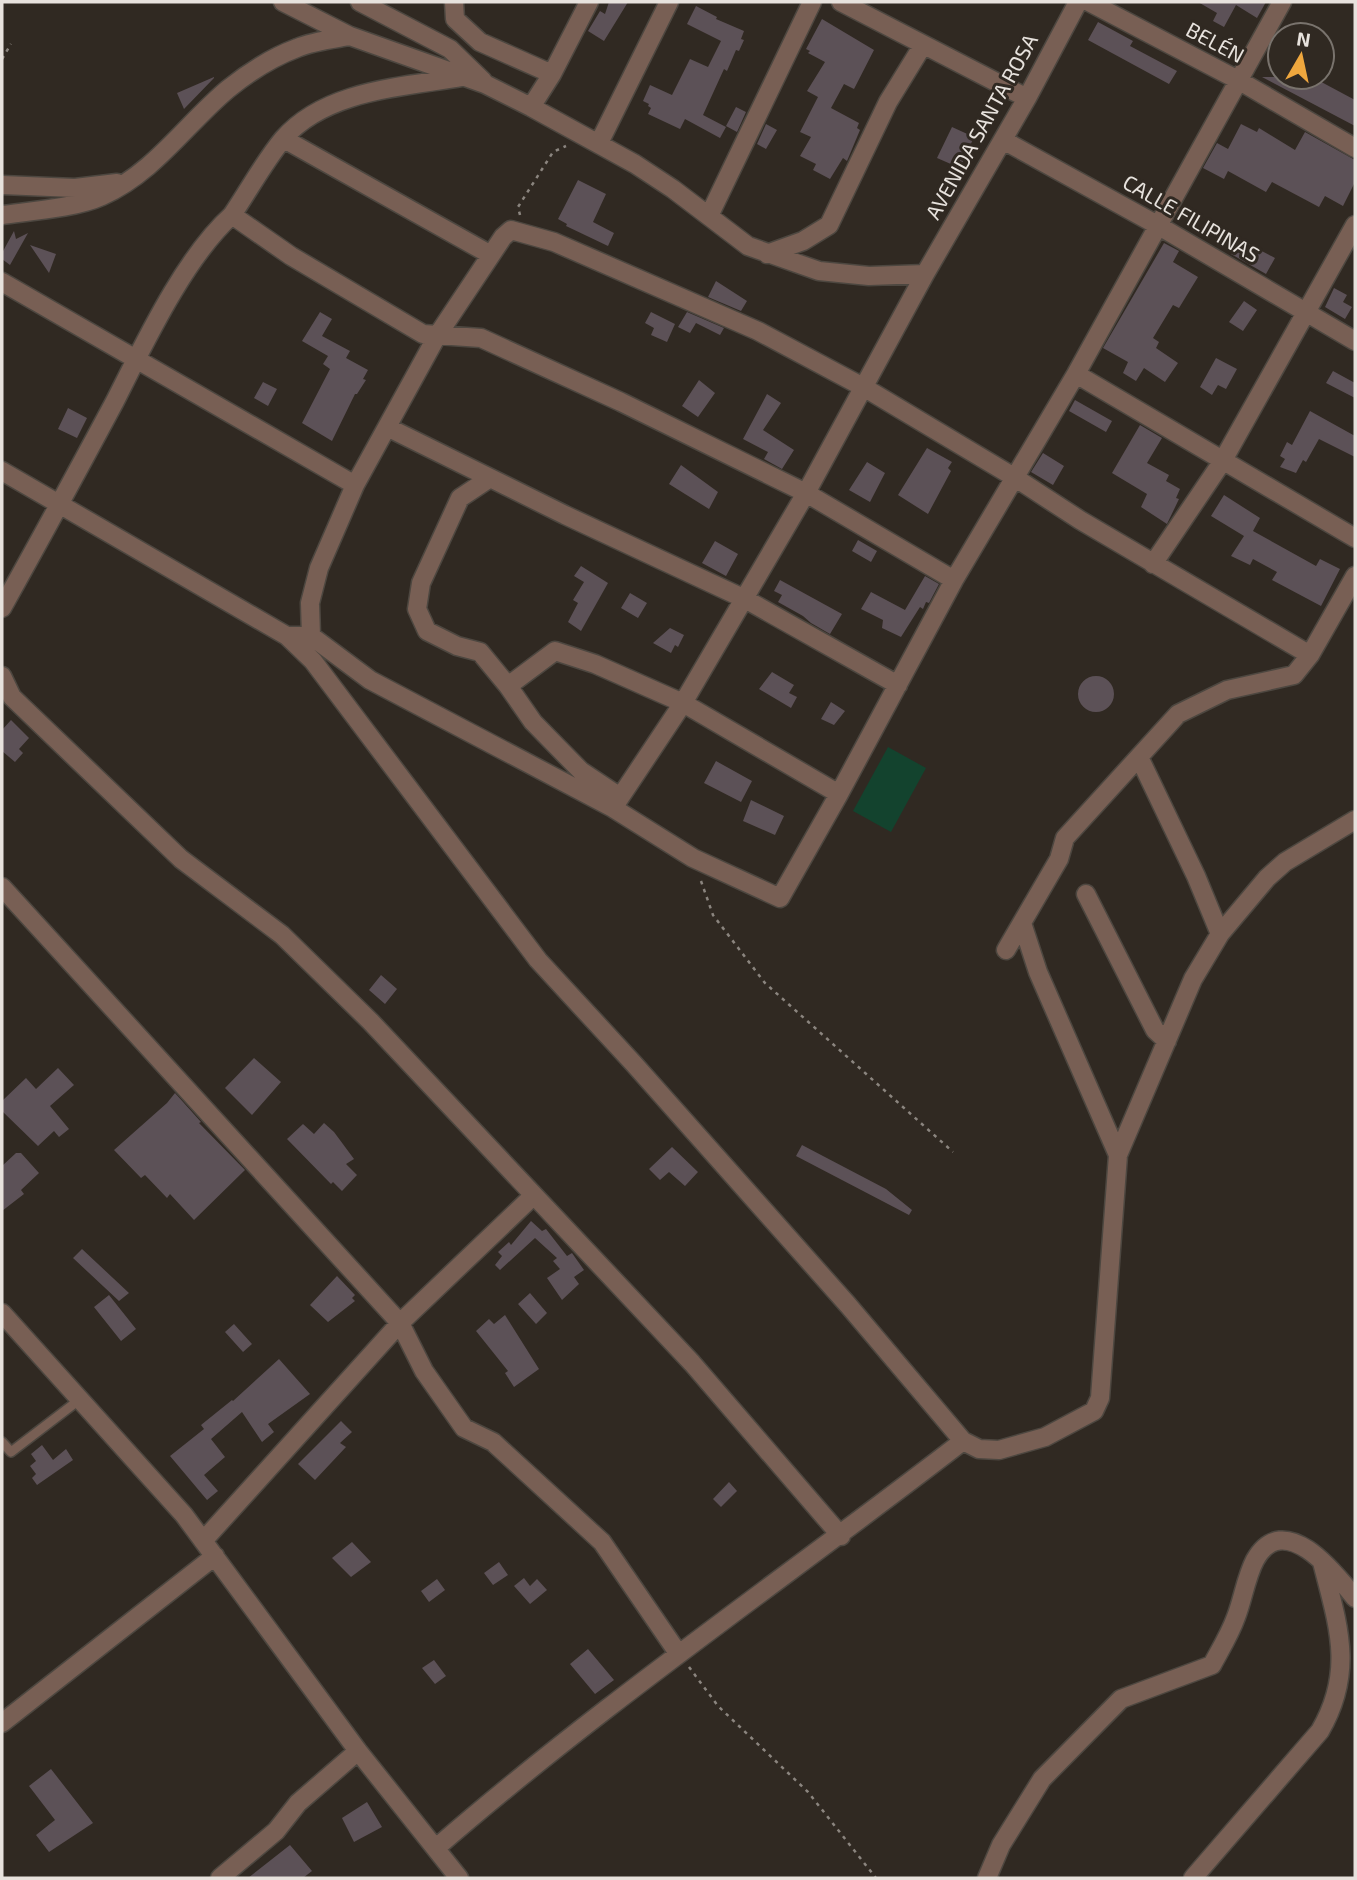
<svg xmlns="http://www.w3.org/2000/svg" width="1357" height="1880" font-family="'Exo 2',sans-serif">
<rect width="100%" height="100%" fill="#302922"/>
<path fill="#13432e" d="M888 747 926 768 891 832 853 811Z"/>
<path fill="#5c5157" d="M609 2H628L604 41 588 31 600 11 605 14Z
M1198 2H1266L1257 18 1236 5 1224 27 1213 21 1217 13Z
M696 6 717 17 716 19 744 31 741 39 744 40 739 51 736 50 727 71 724 69 703 115 726 127 720 138 685 119 680 129 648 114 651 108 648 106 649 104 643 101 650 85 672 95 690 59 708 67 721 41 687 24Z
M822 19 874 50 854 89 844 84 831 108 859 123 857 128 860 130 847 161 843 158 830 179 813 170 816 164 800 156 811 137 800 132 818 97 807 91 825 62 808 53 810 51 806 49Z
M1098 22 1133 41 1130 46 1177 71 1169 84 1088 40Z
M214 77V78L184 109 177 93Z
M1262 77H1312L1355 100V126Z
M736 107 746 112 737 132 726 126Z
M766 124 777 130 766 149 757 144Z
M1241 124 1257 132 1259 128 1295 150 1305 132 1355 160V182L1343 206 1325 196 1319 207 1272 182 1266 192 1228 171 1224 179 1203 168 1217 143 1228 149Z
M952 127 974 137 960 168 937 158Z
M578 180 606 194 593 222 614 233 608 246 566 226 567 224 558 219Z
M14 231 16 239 28 233 10 265 2 259V253Z
M1239 239 1275 258 1266 274 1231 254Z
M1164 243 1179 251 1173 262 1198 277 1179 308 1173 305 1153 338 1159 342 1156 348 1178 363 1165 382 1144 368 1136 381 1123 373 1128 362 1103 348Z
M30 245 56 254 49 273Z
M716 281 747 301 741 311 708 297Z
M1334 288 1347 295 1343 302 1352 307 1345 319 1325 307Z
M1244 301 1257 310 1243 331 1229 322Z
M320 312 332 319 322 336 350 351 346 358 368 370 363 379 366 380 357 394H355L332 441 302 423 330 369 323 364 328 356 302 341Z
M651 312 675 324 667 342 651 335 654 328 645 323Z
M687 312 724 328 720 335 696 323 690 333 678 327Z
M1216 358 1237 369 1226 389 1218 385 1212 395 1200 387Z
M1333 371 1355 383V398L1326 383Z
M699 380 715 393 698 417 682 406Z
M263 382 277 389 268 406 254 398Z
M767 394 781 403 763 430 794 450 782 469 764 459 768 452 743 439Z
M1075 400 1112 421 1106 432 1069 411Z
M68 408 87 418 77 438 58 429Z
M1310 411 1355 436V457L1319 439 1306 462 1303 460 1296 473 1280 467 1285 459 1280 456 1287 442 1292 445Z
M1140 425 1162 438 1147 463 1169 475 1166 481 1180 489 1176 498 1179 499 1167 524 1141 507 1147 494 1112 473Z
M927 448 952 462 948 468 951 471 928 514 898 495Z
M1043 453 1064 466 1053 485 1031 472Z
M867 462 885 473 870 502 849 490Z
M681 465 718 492 709 509 669 484Z
M1224 495 1260 518 1253 531 1316 566 1320 559 1340 569 1321 606 1272 580 1277 572 1253 559 1250 565 1231 556 1244 536 1211 516Z
M858 540 877 551 871 562 852 551Z
M715 541 738 554 726 576 702 563Z
M581 566 608 583 581 631 568 622 578 603 573 600 584 582 574 576Z
M925 576 939 584 929 603 926 602 923 609 920 607 901 637 882 628 883 620 861 609 871 592 905 610Z
M780 580 842 614 830 634 811 623 803 616 778 602 782 595 774 591Z
M630 593 647 603 638 618 621 608Z
M670 628 684 635 678 647 675 645 671 653 653 643Z
M772 672 794 685 789 693 797 697 791 708 759 689Z
M1078 694a18 18 0 1 1 36 0a18 18 0 1 1-36 0Z
M831 702 845 711 834 725 821 719Z
M11 720 29 738 19 749 23 753 15 762 2 751V730Z
M716 761 752 781 741 802 704 783Z
M751 800 784 816 775 835 743 821Z
M381 975 397 989 385 1004 369 990Z
M254 1058 281 1082 252 1115 225 1088Z
M58 1068 74 1085 50 1106 69 1129 59 1137 54 1131 38 1146 2 1111V1101L26 1078 36 1089Z
M175 1093 201 1122 199 1123 245 1170 194 1220 170 1194 167 1198 145 1175 141 1178 114 1150 167 1103Z
M324 1123 334 1132 354 1159 346 1164 357 1175 342 1191 333 1182 331 1184 287 1139 303 1124 314 1134Z
M802 1145 886 1189 912 1210 909 1215 796 1156Z
M672 1147 698 1172 685 1186 669 1172 660 1180 649 1169Z
M16 1153H21L39 1173 21 1190 24 1194 2 1211V1166Z
M531 1221 542 1231 546 1229 567 1256 572 1253 584 1270 574 1277 579 1284 562 1300 547 1278 560 1269 553 1261 557 1258 535 1238 500 1270 495 1265 502 1256 498 1252 509 1242 511 1245Z
M82 1249 129 1293 119 1301 73 1258Z
M337 1276 355 1295 352 1298 355 1301 328 1322 310 1305Z
M530 1293 547 1313 536 1324 518 1304Z
M109 1295 136 1329 121 1341 94 1307Z
M505 1315 539 1369 514 1387 505 1373 508 1371 476 1331 489 1319 494 1324Z
M234 1324 252 1344 243 1352 225 1332Z
M279 1359 310 1394 268 1424 274 1432 262 1442 242 1412 211 1439 225 1457 204 1475 218 1491 207 1500 170 1456 204 1429 201 1425 232 1400 233 1401Z
M341 1421 352 1432 340 1443 346 1447 315 1480 298 1464Z
M42 1445 53 1460 66 1449 73 1460 37 1485 32 1478 36 1474 30 1466 36 1461 31 1454Z
M729 1482 737 1491 721 1507 713 1499Z
M352 1542 371 1562 351 1577 332 1558Z
M499 1562 508 1575 493 1585 484 1573Z
M524 1578 530 1586 537 1579 547 1590 530 1604 514 1586Z
M437 1579 445 1590 429 1602 421 1591Z
M588 1649 614 1680 595 1694 570 1664Z
M434 1660 446 1676 435 1684 422 1668Z
M51 1769 93 1823 49 1852 36 1835 55 1820 29 1786Z
M367 1802 382 1827 354 1842 342 1818Z
M290 1845 312 1871 303 1878H248Z"/>
<g fill="none" stroke-linecap="round" stroke-linejoin="round">
<g stroke="#4d4740" stroke-width="12">
<path id="lane" d="M2 1442 11 1452 79 1400"/>
</g>
<g stroke="#4d4740" stroke-width="21">
<path id="street" d="M283 2 350 36 485 84 531 107 635 164 673 189 748 246 819 271 869 276 925 274
M360 2 450 49 483 81
M454 2 455 19 480 42 552 74
M841 2 1027 98
M1089 2 1238 80 1355 148
M531 107 552 74 589 2
M284 139 491 255
M1003 140 1159 226 1355 341
M599 143 669 2
M2 185 75 188 117 183
M2 215C31 211 76 208 102 196 154 173 186 124 228 89 249 72 273 57 297 48 313 41 333 39 350 36
M232 215 291 256 423 334 481 338 621 402 806 493 954 580
M709 216 812 2
M767 254 803 241 829 225 888 102 923 45
M2 282 355 485
M1076 374 1355 538
M387 427 565 515 745 599 898 685
M2 471 287 636 313 661 538 960 634 1064 848 1305 963 1441 979 1449 999 1450 1045 1437 1094 1411 1100 1398 1118 1155 1193 979 1220 934 1267 878 1285 862 1355 820
M490 478 460 498 421 583 417 609 427 631 457 646 480 652 508 686
M1153 564 1222 462 1355 225
M2 608C40 540 77 472 114 403 144 344 184 258 232 215 249 190 264 162 283 139 325 90 403 87 462 77
M287 636H311L370 680 613 808 693 858 780 898 839 794 954 580 1076 374 1282 2
M311 636 310 603 319 568 355 485 437 336 503 237 511 230 554 242 758 331 865 388 1014 477 1080 520 1310 655
M2 676 12 697 181 859 282 935 371 1022 692 1363 841 1536
M1139 757 1196 876 1220 934
M620 797 581 771 533 722 508 686 555 651 595 664 683 703 839 794
M613 808 683 703 806 493 925 274 1027 98 1078 2
M2 887 400 1323 424 1371 464 1428 493 1442 602 1542 678 1653
M1086 894 1155 1030 1167 1041
M1022 923 1038 972 1118 1155
M1006 950 1059 859 1065 838 1178 714 1227 690 1294 675 1310 655 1355 576
M2 1313 184 1515 358 1751 459 1878
M203 1541 400 1323 533 1196
M2 1723 215 1556
M436 1848C604 1702 787 1577 963 1441
M220 1878 276 1831 298 1803 358 1751
M987 1878 1001 1845 1042 1779 1121 1699 1212 1665C1220 1650 1230 1634 1236 1617 1243 1599 1246 1577 1255 1560 1284 1508 1335 1573 1355 1598
M1193 1878 1320 1731C1355 1671 1338 1625 1322 1562"/>
</g>
<path stroke="#8b857f" stroke-width="2.5" stroke-dasharray="3.5 5" stroke-linecap="butt" d="M2 59 11 44
M520 215 518 207 553 152 566 146
M701 881 713 915 765 983 953 1152
M689 1667 718 1706 808 1792 876 1878"/>
<use href="#lane" stroke="#785f54" stroke-width="9"/>
<use href="#street" stroke="#785f54" stroke-width="18"/>
</g>
<g text-anchor="middle" stroke-width="6" stroke-linejoin="round" paint-order="stroke">
<g font-size="21" fill="#e7e2dd" stroke="#302922">
<text transform="translate(1215 43) rotate(28)" y="7">BELÉN</text>
<text transform="translate(982 127) rotate(-61)" y="7">AVENIDA SANTA ROSA</text>
<text transform="translate(1191 219) rotate(30)" y="7">CALLE FILIPINAS</text>
</g>
</g>
<rect width="1357" height="1880" fill="none" stroke="#e7e2dd" stroke-width="7"/>
<g transform="translate(1301 56) rotate(9)"><circle r="33" fill="#302922" stroke="#79736d" stroke-width="2"/>
<path d="M0-5L12 26L0 18L-12 26Z" fill="#efa73e"/>
<text y="-10" font-size="19" font-weight="bold" text-anchor="middle" fill="#e7e2dd">N</text>
</g>
</svg>
